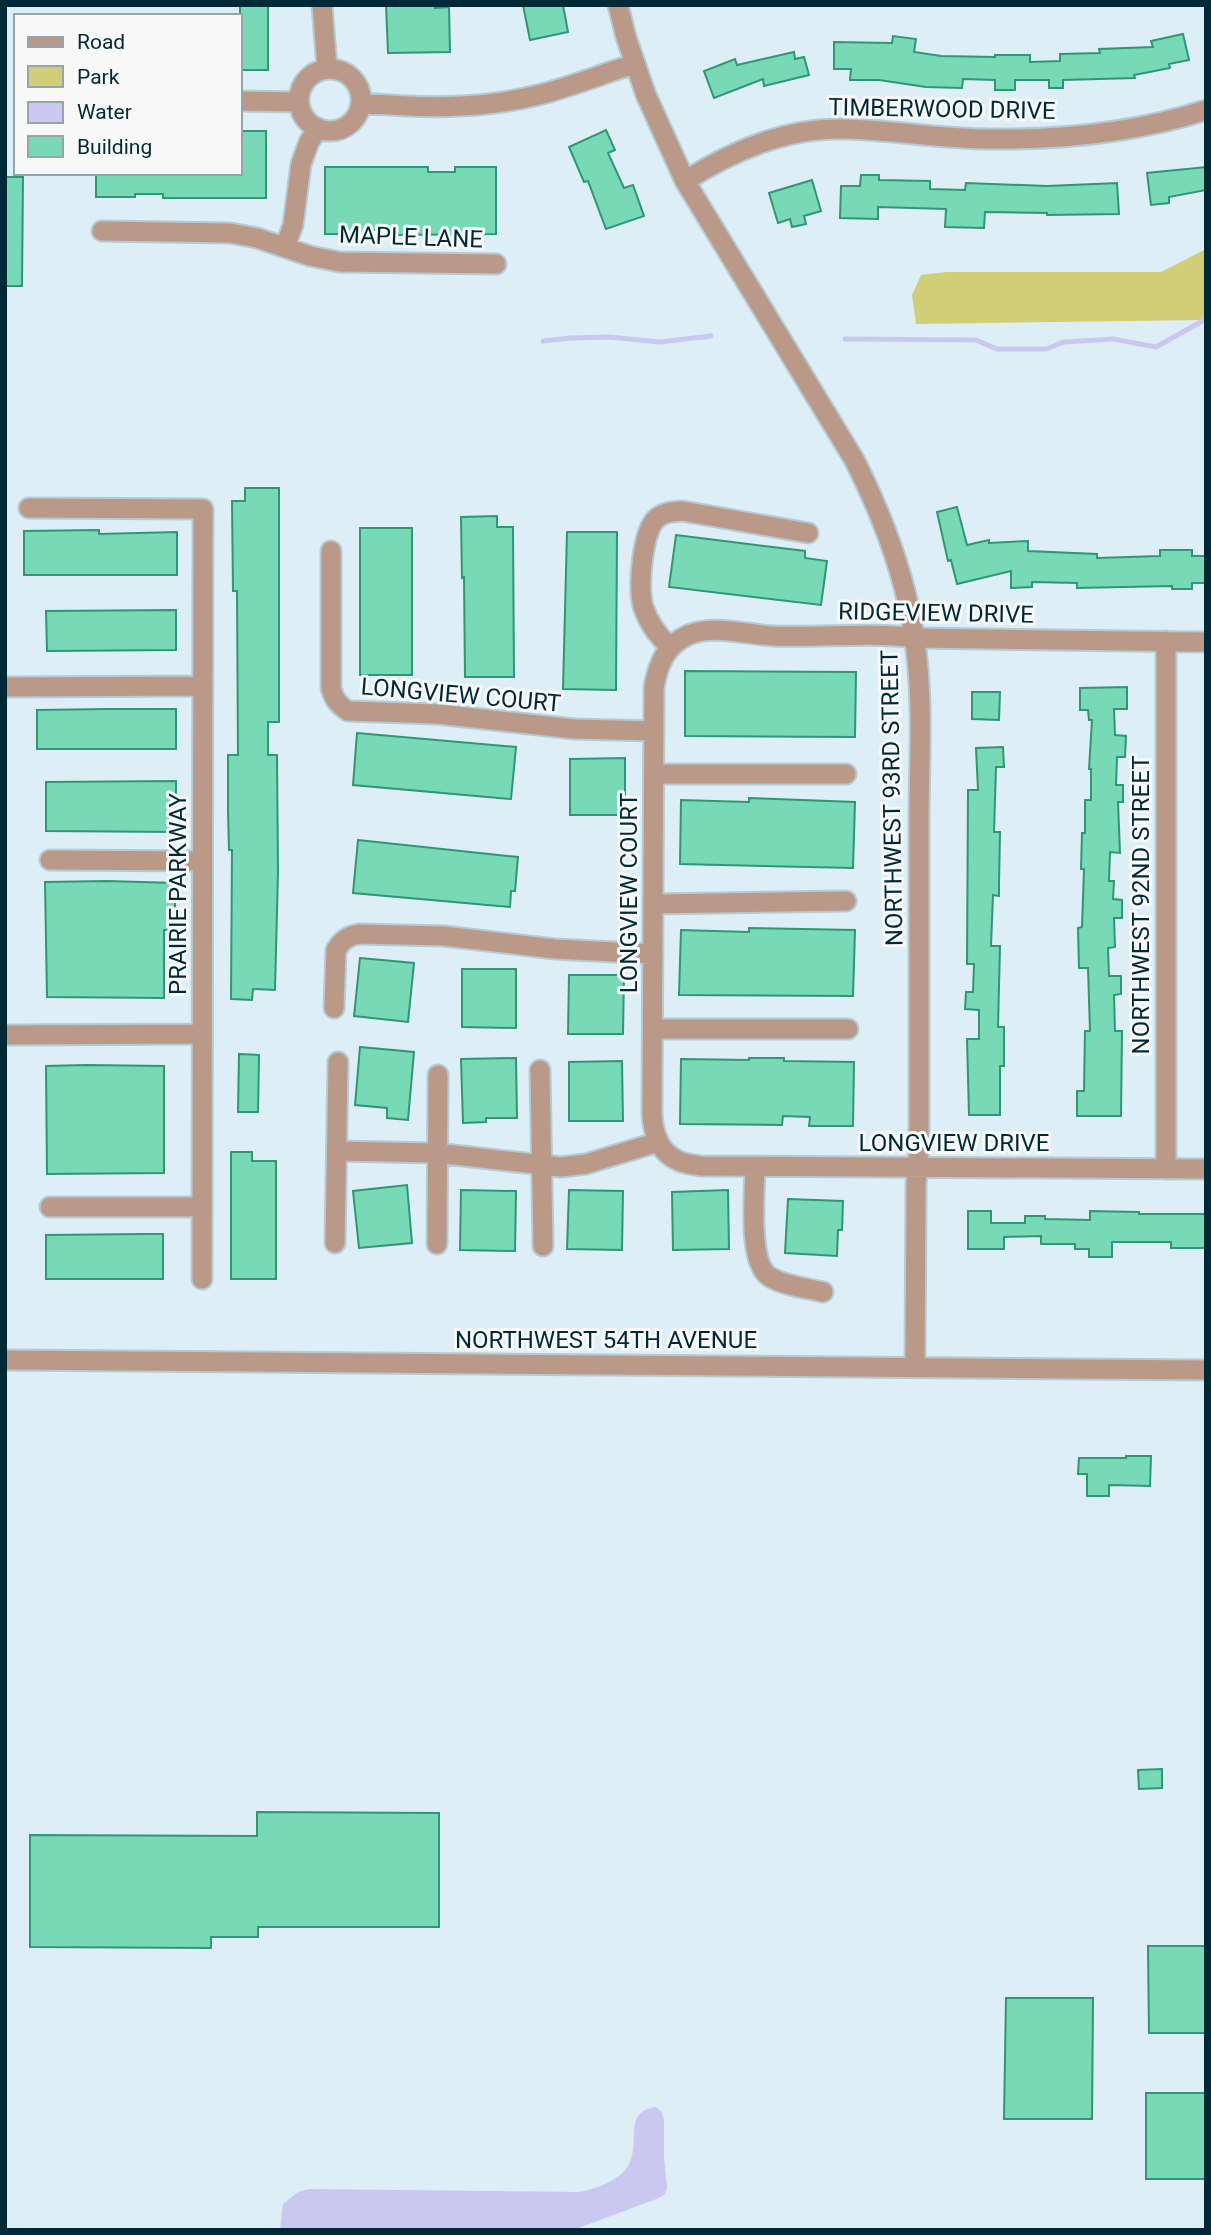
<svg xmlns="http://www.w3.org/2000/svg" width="1211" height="2235" font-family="Roboto,sans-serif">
<rect width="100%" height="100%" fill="#ddeef6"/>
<path fill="#d0cf77" d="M1206 249V320L916 324 912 295 921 275 947 272H1161Z"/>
<path fill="#cac7f1" d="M656 2107 661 2111 664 2120V2157L667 2188 665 2194 659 2198 573 2230H280L283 2204 298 2192 309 2189 579 2192C595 2189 619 2181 628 2166 642 2144 621 2112 656 2107Z"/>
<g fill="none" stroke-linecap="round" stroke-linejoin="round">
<path stroke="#cac7f1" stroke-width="5" d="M845 339 976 340 997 349H1046L1064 342 1113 339 1156 347 1206 319
M543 341 570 338 609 337 660 342 711 336"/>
</g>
<path fill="#78d9b6" stroke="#2f9676" stroke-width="2" d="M240 5H268V70H240Z
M386 5H435V8L449 7 450 52 388 53Z
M523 5H563L568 32 530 40Z
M1183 34 1189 60 1169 64 1170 68 1134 75 1135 78 1063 80V88H1049V80H1015V90H995V80L963 79 962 88 926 87 879 80H850L851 69H834V42L892 43 893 36 916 39 914 52 941 56 995 57V55H1030V62L1060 61V54L1100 53 1099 49 1153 47 1151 41Z
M794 52 795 59 804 57 809 75 764 86 763 79 714 98 704 71 735 59 737 65Z
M606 130 615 150 608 153 624 188 633 185 644 216 606 229 588 181 584 182 569 147Z
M240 131H266V198H163V194H135V197H96V173H240Z
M325 167H428V172H455V167H496V234L393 235V230H366V234H325Z
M1206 167V190L1169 197V203L1151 205 1147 173Z
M861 175H879V180L930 181V189L965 190 966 183 1047 186 1117 183 1119 214 1047 215V213L985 212 984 228 945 227 946 209 878 207V219L840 218 841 186H860Z
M5 177H23L22 286H5Z
M812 180 821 211 804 216 806 224 792 227 790 219 778 223 769 193Z
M245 488H279V722H268V755H277L278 872 275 990 253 989 252 1000 231 999 232 850H229L228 810V755H238L237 591H233L232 501H245Z
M957 507 967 545 989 540V543L1028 541V551L1097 554V558L1160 556V550H1192V556H1206V583H1192V589H1172V586L1077 588V583L1032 582V587L1011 588V571L957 584 951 560 948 561 937 512Z
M497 516V527H513L514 677H465L464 577 462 578 461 517Z
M360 528H412V675H360Z
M99 530V534L177 532V575H24V531Z
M567 532H617L616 690 563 689Z
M676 535 805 551V558L827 561 821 605 669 587Z
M176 610V650L47 651 46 611Z
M685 671 856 672 855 737 685 736Z
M1127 687V709H1114L1115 735 1126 736 1125 757H1117L1116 785H1123V802H1118L1120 853 1110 852 1109 881H1114L1113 899 1122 900V918H1114L1115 947 1108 948 1109 976H1121V994L1114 995 1115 1031H1122L1121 1116H1077V1091H1084L1085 1031H1090L1088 968H1079L1078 928 1082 927 1084 869H1081L1082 833H1085V800H1091V769H1089L1092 720H1089L1088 710H1080V688Z
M972 692H1000L999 720 972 719Z
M109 709H176V749H37V710Z
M357 733 516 747 511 799 353 785Z
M1003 747 1004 767H996L994 832H1000L999 885V896L993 895 991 946H1000L998 1027H1004V1066H1000V1115H969L967 1039H979V1010L965 1009 966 992H973L974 964H967L968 790H978L976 748Z
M625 758V815H570V759Z
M176 781V832L46 831V782Z
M749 798 855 802 853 868 680 864 681 800 749 802Z
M358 840 518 857 515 891H511L510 907 353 893Z
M107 881 175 883V930H164V998L47 997 45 882Z
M749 928 855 930 853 996 679 995 681 930 749 932Z
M360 958 414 963 408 1022 354 1016Z
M462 969H516V1028L462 1027Z
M569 975H624L623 1034H568Z
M360 1047 414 1052 408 1120 387 1118V1108L355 1105Z
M239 1054 259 1055 258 1112H238Z
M516 1058 517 1118H486V1122L463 1123 461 1059Z
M749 1058H784V1061L854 1062 853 1126H809L810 1117 783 1116 782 1125 680 1124 681 1059 749 1060Z
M622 1061 623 1121H569V1062Z
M86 1065 164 1066V1173L47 1174 46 1066Z
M231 1152H252V1161H276V1279H231Z
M407 1185 412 1243 359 1248 353 1191Z
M461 1190 516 1191 515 1251 460 1250Z
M569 1190 623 1191 622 1250 567 1249Z
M728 1190 729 1249 673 1250 672 1192Z
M788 1199 843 1201 842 1230H838L837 1256 785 1253Z
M968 1211H991V1223H1025V1216H1045V1219L1090 1220V1211L1139 1212V1214H1206V1248H1171V1242H1112V1257H1089V1249H1075V1244H1041V1236L1004 1237V1249H968Z
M143 1234H163V1279H46V1235Z
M1126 1456H1151L1150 1486 1109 1485V1496H1087V1474H1078L1079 1458H1126Z
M1162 1769V1788L1139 1789 1138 1770Z
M257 1812 439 1813V1927H258V1937H211V1948L30 1947V1835L257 1836Z
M1148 1946H1206V2033H1149Z
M1006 1998H1093L1092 2119H1004Z
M1146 2093H1206V2179H1146Z"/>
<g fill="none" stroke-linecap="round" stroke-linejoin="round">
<g stroke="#b5cbd4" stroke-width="23">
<path id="minor" d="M322 5 327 68
M618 5 626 37 646 95 685 181 855 461C883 517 905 574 914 636 924 697 919 761 919 822 919 930 919 1038 919 1146L916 1185 915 1366
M299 100a31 31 0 1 1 62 0a31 31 0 1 1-62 0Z
M240 101 299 102
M362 103C421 108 479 110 538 95 571 87 602 74 634 64
M685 181C732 151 788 127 845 129 894 130 941 139 989 139 1063 140 1135 133 1206 110
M102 231 230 233 257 238 310 256 340 262 496 264
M285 247 293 225 301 164 309 142 318 128
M29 508 203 509 202 1279
M331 551V688C334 700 339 705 348 711L437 714 574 729 654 731
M1166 641V1169
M1206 642 915 638C868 632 821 638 774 636 747 635 714 624 688 635 666 645 658 664 654 687L652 1114C653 1132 659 1153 679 1161 685 1164 694 1165 701 1166L1206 1169
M670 647C658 636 648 622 643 606 638 587 642 533 656 519 663 512 672 512 682 511L808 533
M5 687 203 686
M654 774H846
M50 860 202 861
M653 904 846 901
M334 1008 336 950C342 940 348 936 359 934L444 936 555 949 653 954
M653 1029H848
M5 1035 202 1034
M540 1070 543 1246
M337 1151 436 1153 561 1167 586 1164 658 1142
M755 1166C755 1190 747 1264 770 1277 785 1286 806 1288 823 1292
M50 1207H202
M335 1243 338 1062
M437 1244 438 1075"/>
</g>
<g stroke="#b5cbd4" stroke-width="23">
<path id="tertiary" d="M5 1360 1206 1370"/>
</g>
<use href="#minor" stroke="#b98" stroke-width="19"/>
<use href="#tertiary" stroke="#b98" stroke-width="19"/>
</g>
<g text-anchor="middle" stroke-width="6" stroke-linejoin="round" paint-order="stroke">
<g font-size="24" fill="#002938" stroke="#f8f8f8">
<text transform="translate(942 109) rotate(1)" y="8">TIMBERWOOD DRIVE</text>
<text transform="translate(411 237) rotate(2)" y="8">MAPLE LANE</text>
<text transform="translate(936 613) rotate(1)" y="8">RIDGEVIEW DRIVE</text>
<text transform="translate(461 695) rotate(5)" y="8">LONGVIEW COURT</text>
<text transform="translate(892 798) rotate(-91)" y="8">NORTHWEST 93RD STREET</text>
<text transform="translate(629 893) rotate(-90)" y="8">LONGVIEW COURT</text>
<text transform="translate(178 894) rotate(-90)" y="8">PRAIRIE PARKWAY</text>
<text transform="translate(1141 905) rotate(-90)" y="8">NORTHWEST 92ND STREET</text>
<text x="954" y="1151">LONGVIEW DRIVE</text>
<text x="606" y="1348">NORTHWEST 54TH AVENUE</text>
</g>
</g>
<rect width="1211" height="2235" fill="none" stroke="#002938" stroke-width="14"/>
<rect x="14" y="14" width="228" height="161" fill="#f8f8f8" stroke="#95a5ab" stroke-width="2"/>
<rect x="28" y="37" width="35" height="10" fill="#bb9988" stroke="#95a5ab" stroke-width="2"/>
<text x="77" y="49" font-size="21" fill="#002938">Road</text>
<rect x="28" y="66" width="35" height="21" fill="#d0cf77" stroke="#95a5ab" stroke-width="2"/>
<text x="77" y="84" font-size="21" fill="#002938">Park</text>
<rect x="28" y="102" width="35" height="21" fill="#cac7f1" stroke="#95a5ab" stroke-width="2"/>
<text x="77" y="119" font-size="21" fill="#002938">Water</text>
<rect x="28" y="136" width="35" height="21" fill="#78d9b6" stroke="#95a5ab" stroke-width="2"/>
<text x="77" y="154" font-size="21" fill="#002938">Building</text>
</svg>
